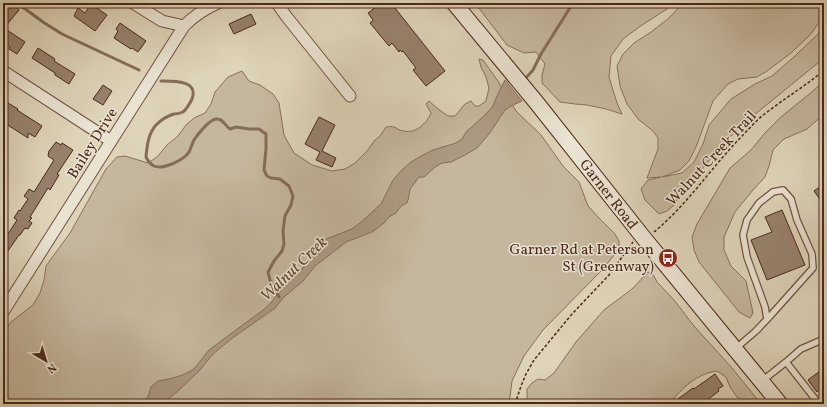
<svg xmlns="http://www.w3.org/2000/svg" width="827" height="407" font-family="Vollkorn,serif">
<rect width="100%" height="100%" fill="#ded4b9"/>
<filter id="stains"><feTurbulence type="fractalNoise" baseFrequency=".005" numOctaves="4"/><feColorMatrix values="0 0 0 0 .2 0 0 0 0 .09 0 0 0 0 .02 0 0 0 .5 -.17"/></filter>
<radialGradient id="worn" r=".72"><stop offset=".6" stop-color="#630" stop-opacity="0"/><stop offset="1" stop-color="#630" stop-opacity=".3"/></radialGradient>
<path fill="#c5b79e" stroke="#88705c" d="M475 3H674L667 9 642 25 623 39 611 56 609 77 617 103 622 114 606 109 587 105 575 104 560 102 542 83V75L545 64 536 52 524 53 507 45Z
M683 3H824V8L820 21 810 35 791 53 767 71 757 77 738 79 728 84 713 101 696 147 689 161 680 170 662 177 682 173 694 162 703 144 709 125 731 99 755 84 772 76 795 56 821 31 824 20V58L742 125 723 144 683 191 673 206 667 211 659 214 645 200 641 189 648 180 661 177 647 178 658 149V138L653 131 638 119 627 104 620 86 617 66 623 54 634 43 651 32 669 18Z
M479 59 483 60 498 81 516 111 541 135 563 166 579 182 588 206 600 219 615 234 619 241V247L615 254 602 270 543 330 524 356 512 381 509 404H3V332L11 322 33 305 40 293 44 280 46 266 70 233 106 169 117 157 125 156 148 163 157 157 167 145 178 136 186 125 194 118 205 113 211 104 215 92 228 77 242 71 249 81 260 85 273 94 279 103 284 135 294 153 312 165 332 171 345 169 355 163 367 151 375 140 380 136 386 127C398 125 395 130 404 131 416 134 427 123 431 113L426 104 429 101 438 109 448 116H455L465 104 471 101 475 106H479L486 101 489 88 486 77 481 67Z
M824 81V114L807 129 784 139 773 150 769 166 765 177 753 190 735 212 724 237V250L731 266 746 281 753 313 750 318 746 316 739 312 699 262 694 250 692 237 697 224 730 168 751 150 764 134 781 117 813 91Z
M648 272 654 276 657 282 674 300 694 326 732 368 761 404H748L737 397 730 387 726 377 717 371C698 373 680 389 670 404H527V389L532 383 538 379 545 380 554 373 576 342 604 310 632 289Z"/>
<path fill="#ac9a83" stroke="#856c59" d="M505 80 522 101 511 106 505 110 489 134 477 148 465 155 451 162 442 163 435 167 424 177H419L410 189 408 200 407 203 401 206 396 213 389 217 384 223 379 227 372 232 346 242 315 266 303 281 284 297 275 308 231 339 212 355 199 371 178 391 167 400 160 404H140L148 397 151 387 158 381 169 379 183 375 194 369 209 350 263 310 271 303 279 292 283 284 304 267 318 247 326 239 352 229 360 223 381 204 393 180 401 171 411 162 421 156 433 150 456 143 462 139 466 132 485 115 493 106 497 96Z"/>
<g fill="none" stroke-linecap="round" stroke-linejoin="round">
<path stroke="#856c59" stroke-width="3" d="M17 3 43 22 62 34 139 70
M524 80 533 70 541 54 573 3
M161 81C173 81 199 80 192 99 190 103 187 109 183 112 181 113 177 114 174 114 167 116 161 120 156 125 148 134 147 146 146 157 148 161 150 164 154 166 163 170 184 160 189 152 191 148 192 144 194 140 198 134 209 120 216 119 223 118 225 126 230 129L236 127 249 129H259L266 134V149L264 170 267 176 271 178 280 179 289 186 293 196 291 205 285 216 283 231 284 244 282 251 274 261 268 272 270 280 279 297"/>
</g>
<path fill="#97816d" stroke="#4a281a" d="M11 3H13L19 10 4 28 25 42 17 54 9 49 10 47 3 42V11Z
M381 3H391L445 71 426 86 413 70 416 68 403 51 402 52 400 50 399 52 392 43 389 46 370 23 373 20 368 13Z
M91 4 107 15 95 31 74 16 78 8 85 13Z
M251 14 256 24 234 34 229 24Z
M120 23 146 41 138 52 132 48 131 49 114 38 118 31 116 29Z
M38 48 55 59 54 61 75 74 69 84 55 75V73L32 58Z
M103 85 112 91 103 105 93 99Z
M3 100 18 109 17 110 42 126 35 137 28 133V138L3 122Z
M319 117 335 125 322 151 336 158 332 167 316 160 320 152 305 144Z
M56 142 61 145 62 143 73 150 57 174 59 175 50 190 48 188 30 217 32 218 29 221 32 223 28 229 25 228 20 235H19L3 258V242L17 220 14 218 19 210 20 211 28 199 24 196 29 189 34 192 54 160 48 156 49 151Z
M821 186 824 191V196L819 198 814 191Z
M782 210 805 265 767 280 751 240 772 232 765 217Z
M824 368V394L819 390 817 392 808 380Z
M715 374 723 386 718 389 719 391 702 404H671L693 388 694 389Z"/>
<g fill="none" stroke-linecap="round" stroke-linejoin="round">
<g stroke="#6f5342" stroke-width="8">
<path id="service" d="M735 349 756 331 771 315 813 268 812 254 797 220 791 199 783 190 773 192 759 203 747 220 743 235 747 257 765 307 767 319
M786 362 801 349 824 339
M762 381 786 362 819 404"/>
</g>
<g stroke="#6f5342" stroke-width="13">
<path id="minor" d="M133 3 162 21 184 26
M277 3 286 16 350 96
M3 71 111 141
M3 312 184 26C195 15 204 9 218 3"/>
</g>
<g stroke="#4a281a" stroke-width="17">
<path id="secondary" d="M454 3 536 102 643 237 780 404"/>
</g>
<path stroke="#4a281a" stroke-width="1.5" stroke-dasharray="3 2" stroke-linecap="butt" d="M654 232C687 205 711 168 741 137 750 128 759 117 770 110 788 96 807 85 824 70
M515 404 521 386 526 374 534 360 572 314 609 275 633 242"/>
<use href="#service" stroke="#eae3d2" stroke-width="5.5"/>
<use href="#minor" stroke="#eae3d2" stroke-width="11"/>
<use href="#secondary" stroke="#eae3d2" stroke-width="15"/>
</g>
<defs>
<g id="bus-disc" transform="scale(1)"><circle r="9.5" fill="#8f2418" stroke="#eae3d2"/><path d="M-5-6H5V4H4V6H2V4H-2V6H-4V4H-5ZM-3.5-4V0h7V-4ZM-3.5 1.2v1.5H-2V1.2ZM2 1.2v1.5H3.5V1.2Z" fill="#fff"/></g>
</defs>
<g fill-rule="evenodd">
<use href="#bus-disc" x="668" y="258"/>
</g>
<g text-anchor="middle" stroke-width="3" stroke-linejoin="round" paint-order="stroke">
<g font-size="15" fill="#4a281a" stroke="#eae3d2">
<text transform="translate(92 143) rotate(-58)" y="5">Bailey Drive</text>
<text transform="translate(711 158) rotate(-47)" y="5">Walnut Creek Trail</text>
<text transform="translate(609 194) rotate(52)" y="5">Garner Road</text>
</g>
<g font-size="15" fill="#4a281a" stroke="#eae3d2" text-anchor="end">
<text x="654" y="254">Garner Rd at Peterson<tspan x="654" dy="17">St (Greenway)</tspan></text>
</g>
<g font-size="16" font-style="italic" fill="#624434" stroke="#eae3d2">
<text transform="translate(293 268) rotate(-44)" y="6">Walnut Creek</text>
</g>
</g>
<rect width="827" height="407" fill="none" stroke="#ded4b9" stroke-width="16"/>
<rect x="4" y="4" width="819" height="399" fill="none" stroke="#4a281a" stroke-width="2"/>
<rect x="8" y="8" width="811" height="391" fill="none" stroke="#4a281a"/>
<g transform="translate(46 361) rotate(142)" stroke="#eae3d2" stroke-width="3" paint-order="stroke">
<path d="M0-3L7 15L0 10L-7 15Z" fill="#4a281a"/>
<text y="-6" font-size="11" font-weight="bold" text-anchor="middle" fill="#4a281a">N</text>
</g>
<rect width="100%" height="100%" filter="url(#stains)"/>
<rect width="100%" height="100%" fill="url(#worn)"/>
</svg>
